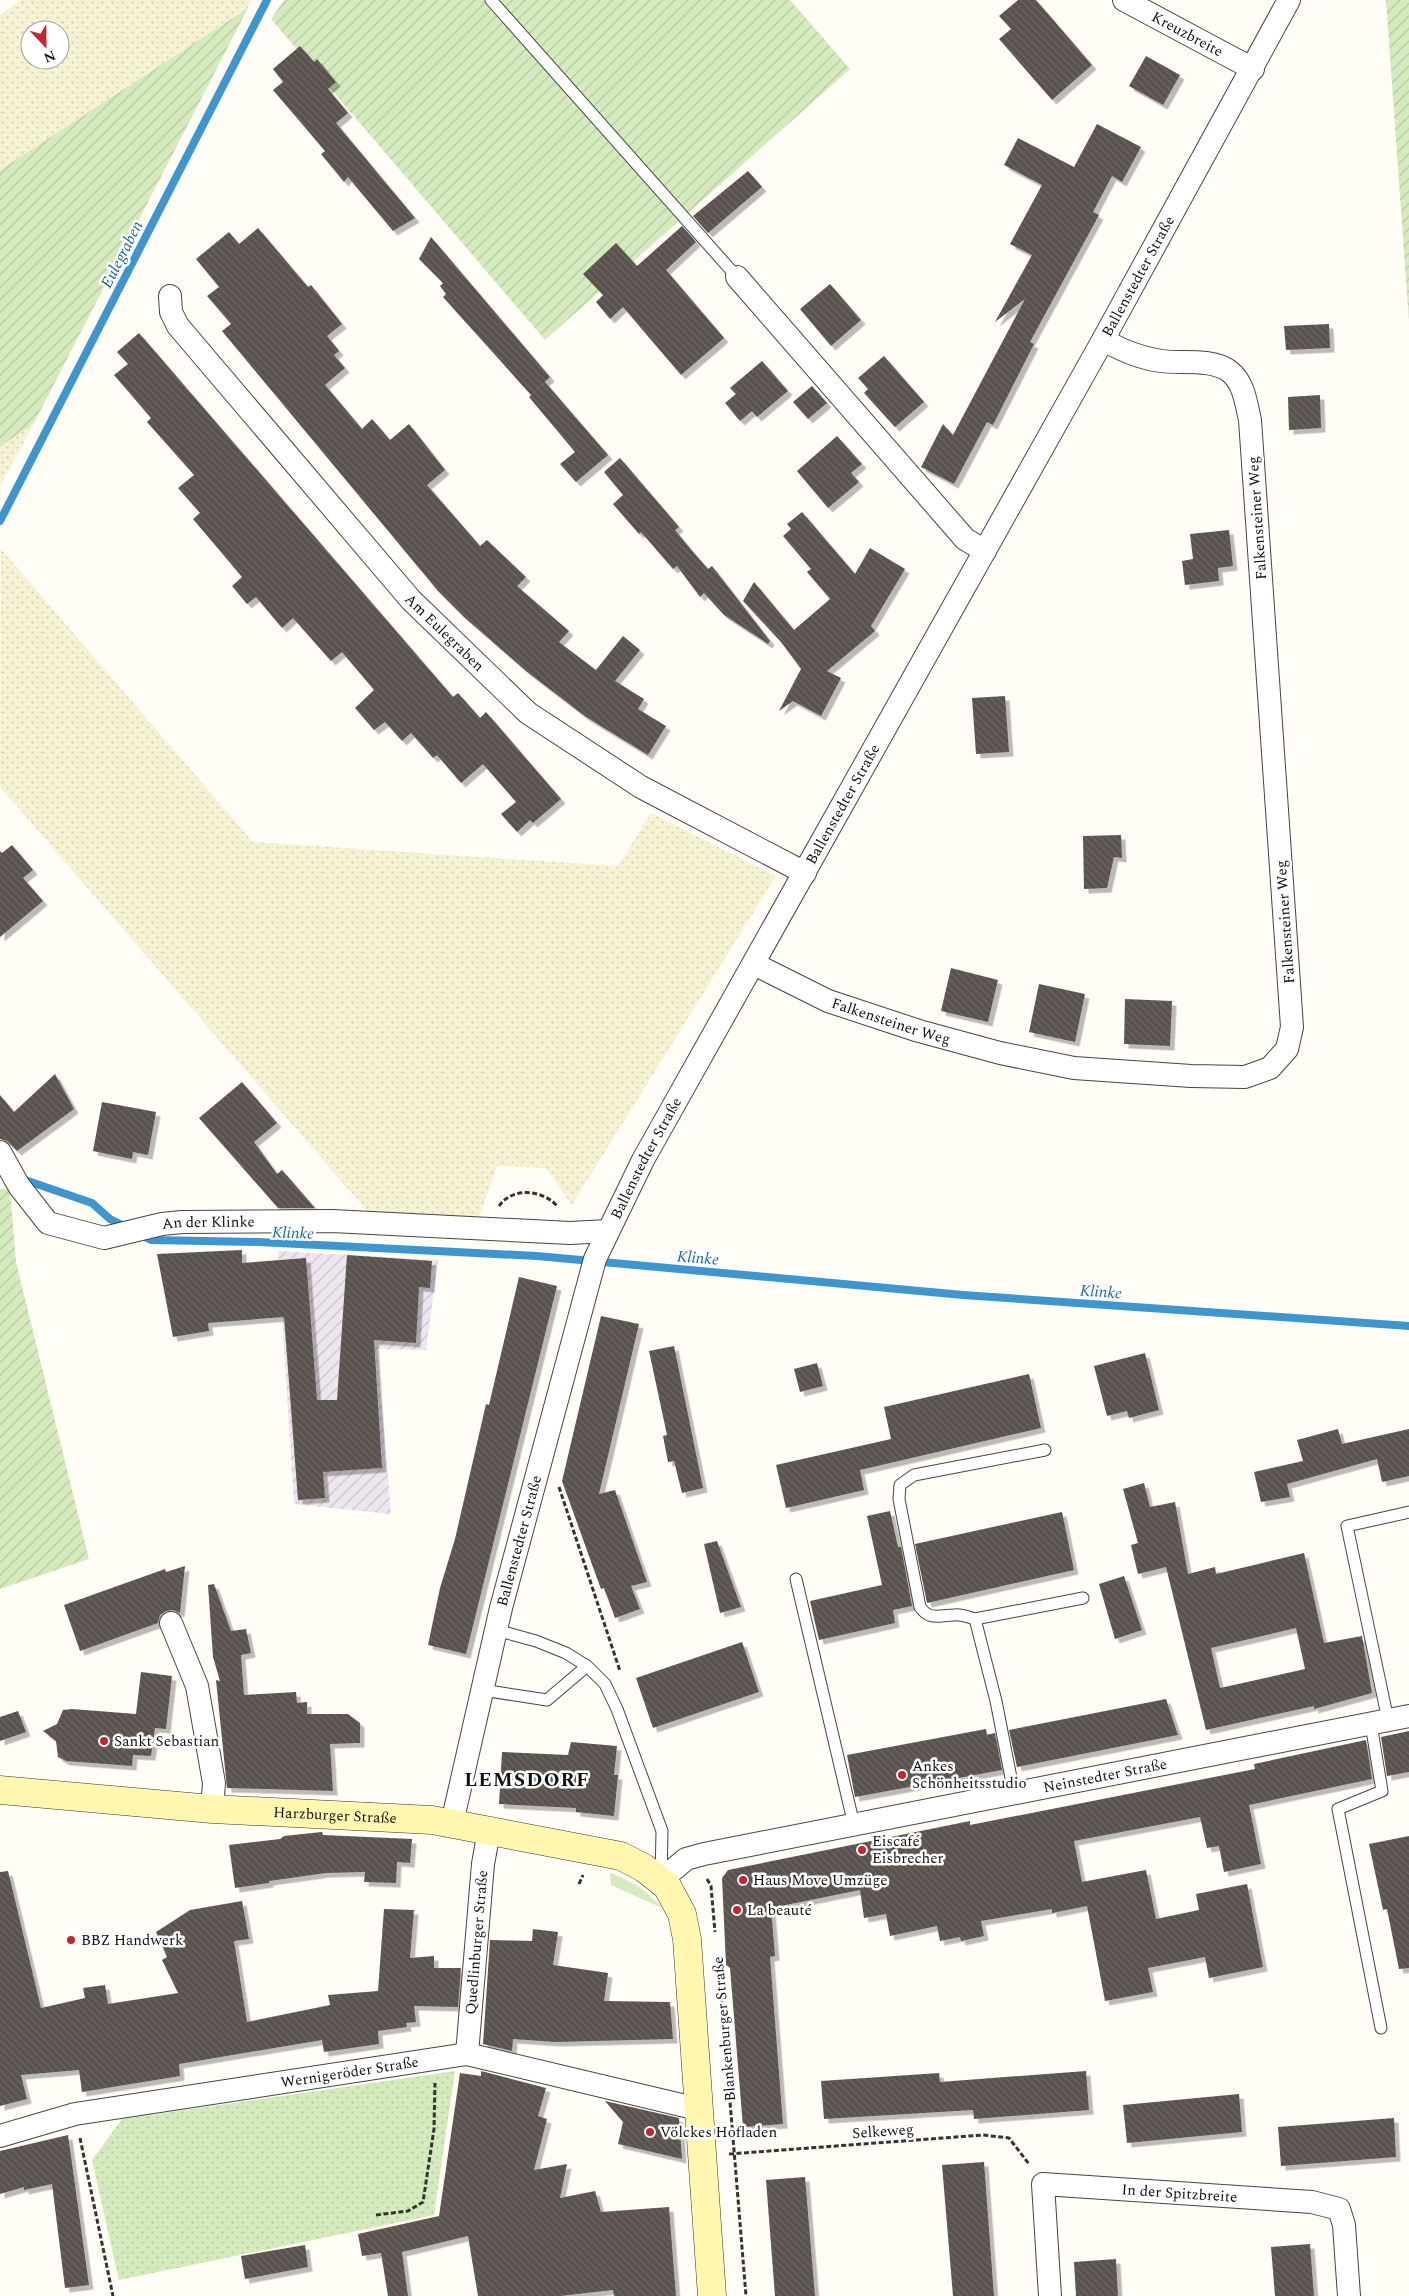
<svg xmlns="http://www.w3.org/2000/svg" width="1409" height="2296" font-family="Spectral,serif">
<defs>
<pattern id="industrial-furrows" width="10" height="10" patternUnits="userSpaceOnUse" patternTransform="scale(1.25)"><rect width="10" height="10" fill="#eee6ef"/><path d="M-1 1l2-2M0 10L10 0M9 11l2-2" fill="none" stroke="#cbc4cc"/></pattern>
<pattern id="farmland-dots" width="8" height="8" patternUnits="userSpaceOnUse" patternTransform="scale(1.25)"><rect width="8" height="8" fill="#f6f3d4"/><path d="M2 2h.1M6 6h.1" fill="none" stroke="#d2cfb5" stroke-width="1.8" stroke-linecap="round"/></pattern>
<pattern id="park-dots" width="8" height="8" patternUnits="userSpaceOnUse" patternTransform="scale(1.25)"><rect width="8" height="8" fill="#d5ebbd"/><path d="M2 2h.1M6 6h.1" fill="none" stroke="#b6c8a1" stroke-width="1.8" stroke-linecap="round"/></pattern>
<pattern id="garden-furrows" width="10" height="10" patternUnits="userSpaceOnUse" patternTransform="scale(1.25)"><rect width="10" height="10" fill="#d5ebbd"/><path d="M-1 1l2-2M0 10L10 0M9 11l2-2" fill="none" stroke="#b6c8a1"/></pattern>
<pattern id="building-back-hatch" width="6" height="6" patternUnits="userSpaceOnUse" patternTransform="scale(1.25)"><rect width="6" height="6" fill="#5a524d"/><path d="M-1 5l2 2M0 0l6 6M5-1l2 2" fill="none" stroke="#6d6662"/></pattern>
<filter id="shadow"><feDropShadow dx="4.5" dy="4.5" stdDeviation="0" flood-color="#0004"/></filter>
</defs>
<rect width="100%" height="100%" fill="#fffdf5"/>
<path fill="url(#industrial-furrows)" d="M278 1251 438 1260 426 1350 377 1349 391 1514 294 1504Z"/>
<path fill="url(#farmland-dots)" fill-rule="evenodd" d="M21 0H252L248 8 0 170V15ZM30 30H60V60H30Z
M34 423 0 486V447Z
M1 549 253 842 618 866 651 813 776 876 572 1205 546 1168 497 1166 479 1218 368 1212 0 787Z"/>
<path fill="#d5ebbd" d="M610 1873C631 1881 647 1890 662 1908L611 1885Z"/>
<path fill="url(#park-dots)" d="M455 2071 434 2215 119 2280 92 2160 122 2119Z"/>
<path fill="url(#garden-furrows)" d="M284 0H790L850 69 545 340 271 19Z
M1386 0H1409V322Z
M248 8 34 423 0 447V170Z
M0 1189H10L16 1262 89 1559 0 1589Z"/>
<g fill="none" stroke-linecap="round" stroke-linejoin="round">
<path stroke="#3f96cf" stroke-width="8" d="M0 521 267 0
M22 1179 92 1203 110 1219 126 1227
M141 1235 151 1240 259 1242 537 1256 963 1295 1409 1326"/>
</g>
<path fill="url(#building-back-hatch)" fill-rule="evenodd" filter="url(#shadow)" d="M1018 0H1036L1092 65 1052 100 999 39 1011 29 999 16Z
M300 46 314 62 317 59 336 82 328 89 348 113 336 123 415 218 393 231 348 177 344 182 321 154 325 151 273 90 283 82 273 69Z
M1146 56 1180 75 1163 105 1129 86Z
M1097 124 1141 147 1122 182 1112 176 1093 212 1099 215 1030 342 1034 344 993 425 987 422 954 484 921 467 943 424 953 435 1025 299 995 322 1032 255 1010 244 1042 185 1004 165 1018 138 1074 167Z
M748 171 762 187 708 233 693 216Z
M682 226 696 242 666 270 724 338 681 375 623 307 610 319 596 302 603 295 583 274 616 243 637 266Z
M258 228 308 287 311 285 342 324 327 336 339 351 334 355 345 368 325 385 362 429 372 419 390 440 409 424 445 470 427 485 480 546 487 540 526 577 517 586 569 631 559 642 596 670 623 636 640 650 615 681 644 699 638 709 666 726 648 755 586 717 526 671 464 617 438 591 222 331 231 324 207 296 219 287 196 259 229 232 239 244Z
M431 237 550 377 531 395 443 297 446 294 440 286 443 283 419 259Z
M830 284 861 320 831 346 800 309Z
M1329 324 1330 348 1286 350 1284 326Z
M139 333 453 697 458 693 480 718 486 712 561 799 533 823 530 820 517 832 501 814 516 802 483 764 461 783 437 755 433 758 411 733 402 741 385 722 374 730 355 708 374 690 342 652 331 661 293 618 282 628 256 597 247 604 232 586 242 577 193 519 200 513 178 488 194 475 147 422 151 418 114 375 128 364 117 352Z
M884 356 924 402 895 427 864 393 868 389 858 378Z
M762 361 788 391 757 417 752 411 740 421 725 403 736 394 730 388Z
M545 382 608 455 576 482 560 464 575 452 529 397Z
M812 386 827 403 808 419 793 402Z
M1320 395 1321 428 1289 430 1288 397Z
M837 436 862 464 851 473 859 482 828 508 797 471Z
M620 458 679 527 675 530 693 552 708 569 712 566 770 641 768 644 724 615 704 593 700 597 677 566 673 569 641 532 639 534 613 504 623 495 604 472Z
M802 512 855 574 870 548 905 569 871 626 875 631 827 671 841 678 821 716 793 701 779 711 801 669 781 642 743 601 754 582 794 630 830 599 807 572 811 569 783 536 791 529 787 524Z
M1229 530 1233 566 1218 568 1219 581 1185 585 1182 561 1193 559 1190 534Z
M1005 696 1009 752 976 754 972 698Z
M1121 835 1122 858 1114 857 1107 888 1084 889 1083 836Z
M12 845 33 870 23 878 43 901 0 937V851L2 853Z
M951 968 998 980 988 1022 941 1011Z
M1039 984 1085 994 1075 1042 1029 1032Z
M1125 999 1172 1001 1170 1046 1124 1044Z
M55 1074 74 1109 17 1151 7 1141 0 1139V1095L14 1112Z
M242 1082 277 1123 254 1142 277 1174 282 1170 315 1208H278L199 1118Z
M102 1102 156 1112 148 1155 133 1152 132 1159 93 1151Z
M242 1250V1263L306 1258 317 1400H337L347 1255 432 1261 430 1288 419 1287 416 1343 374 1340 382 1468 323 1472 325 1498 298 1500 284 1317 208 1323 209 1331 173 1337 157 1254Z
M519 1277 557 1286 466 1654 428 1645 440 1588 455 1539 486 1404 489 1405Z
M601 1316 639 1324 599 1494 615 1490 647 1582 631 1586 640 1609 615 1618 604 1588 601 1589 594 1570 562 1481Z
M674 1346 703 1488 682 1493 674 1461 668 1462 663 1436 667 1435 649 1351Z
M1145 1353 1159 1410 1129 1418 1127 1411 1107 1416 1094 1366Z
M817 1363 823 1386 800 1392 794 1369Z
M1029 1374 1041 1428 860 1470 864 1490 786 1508 776 1465 891 1439 884 1407Z
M1338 1429 1342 1444 1409 1429V1476L1382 1482 1377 1459 1287 1484 1290 1497 1261 1502 1254 1472 1303 1461 1297 1440Z
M1144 1483 1150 1507 1175 1502 1188 1574 1215 1567 1216 1574 1304 1553 1324 1643 1362 1636 1372 1693 1314 1709V1706L1206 1730 1166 1567 1138 1574 1131 1545 1138 1543 1123 1489ZM1296 1628 1305 1669 1220 1688 1211 1648Z
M890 1511 898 1547H901L912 1606 893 1610 895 1623 819 1640 810 1601 882 1585 867 1516Z
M1062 1512 1074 1570 927 1603 915 1544Z
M717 1541 741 1607 720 1613 704 1544Z
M185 1566 180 1613 173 1610 166 1611 160 1615 158 1623 80 1651 64 1605 165 1569 166 1572Z
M1124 1576 1142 1630 1115 1639 1099 1584Z
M214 1584 231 1631 246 1629 251 1653 241 1655 244 1695 296 1692 297 1703 307 1702V1714H348L360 1723V1743L330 1744 333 1791 227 1788 216 1680 220 1681 213 1657 208 1585Z
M742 1642 759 1692 653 1728 636 1678Z
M141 1672 172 1676 166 1729 155 1728 151 1756 133 1755 132 1766 66 1761 58 1757 56 1741 43 1731 57 1724 63 1710 72 1709 136 1714Z
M1166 1699 1178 1735 1017 1767 1009 1730Z
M18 1711 26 1732 0 1741V1717Z
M986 1729 987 1735 995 1733 1002 1770 855 1797 847 1755Z
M1409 1731V1772L1387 1776 1381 1737Z
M1366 1740 1372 1779 1249 1805 1261 1864 1224 1872 1219 1846 1207 1848 1200 1817 1074 1841 1082 1882 1146 1870 1156 1919 1199 1910 1196 1894 1247 1884 1263 1967 1209 1978 1205 1957 1148 1968 1153 1992 1105 2001 1087 1906 1052 1913V1909L981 1921 984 1936 961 1941 960 1937 940 1941 937 1926 890 1936 886 1914 864 1918 860 1890 771 1908 775 1956 770 1957 783 2124 743 2127 730 1968 726 1965 722 1878 728 1870 970 1821V1825L1255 1769 1254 1764Z
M571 1742 617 1746 614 1775H618L614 1816 576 1812V1808L499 1804 502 1752 568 1755Z
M322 1832 323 1835 412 1839 410 1863 397 1862 396 1883 364 1882 365 1872 326 1873 269 1881V1883L235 1888 229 1845 280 1839 284 1836Z
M1409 1836V1968L1399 1969 1387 1909 1383 1910 1369 1844Z
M8 1871 41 2008 85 1998 83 1988 105 1985 108 2004 178 1993 162 1960 167 1957 156 1932 190 1910 242 1901 249 1939 234 1941 247 2022 330 2005 328 1995 378 1991 384 1909 414 1910 410 1958 434 1956V1968H461L458 2007 414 2006 416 2022 406 2023 407 2027 378 2031 379 2044 324 2052 322 2040 179 2064 180 2076 82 2092 79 2070 21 2075 27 2099 0 2106V1872Z
M533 1929 558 1932 553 1965 608 1973 604 2001 670 2002 673 2039 555 2042 513 2039 512 2051 483 2044 490 1940 532 1941Z
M481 2071 546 2088 538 2116 547 2119 534 2170 567 2164 560 2198 595 2191 601 2212 669 2207 676 2296H614L613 2290 560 2296H478L468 2236 402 2252 408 2296H388L381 2253 362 2256 358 2234 439 2216 460 2073 481 2076Z
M1086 2071 1089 2110 974 2119 973 2110 824 2119 821 2081 939 2073 940 2082Z
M1239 2094 1242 2132 1127 2143 1123 2105Z
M605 2101 679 2118 682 2159 618 2144 623 2122Z
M1394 2118 1396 2157 1281 2166 1278 2127Z
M68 2135 89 2285 65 2288 52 2184 24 2190V2187L0 2194V2151Z
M984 2162 994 2296H953L942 2165Z
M805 2177 815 2296H775L766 2180Z
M1310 2244 1314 2296H1275L1271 2247Z
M305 2245 308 2267 245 2279 241 2256Z
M1116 2259 1118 2296H1076L1074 2262Z"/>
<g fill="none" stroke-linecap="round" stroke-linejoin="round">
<g stroke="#444" stroke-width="13">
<path id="lane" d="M491 0 737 277
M796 1579 854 1825
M975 1619 1083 1598
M496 1630 536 1641 566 1653 587 1666 605 1684 617 1709 662 1831 661 1880
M482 1690 547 1700 587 1666
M1388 1720 1347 1526 1409 1512
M1371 1724 1382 1791 1338 1809 1381 2028
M1014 1793 996 1701 975 1619C968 1617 961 1614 954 1615 939 1615 930 1621 920 1607L899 1499 900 1485 914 1475 1045 1450"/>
</g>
<g stroke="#444" stroke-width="24">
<g id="street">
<path id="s1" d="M1124 0 1253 69"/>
<path d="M737 277 965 539 985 551"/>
<path id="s2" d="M170 296 171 312 178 326 411 600 528 713 641 787 805 873"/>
<path id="s3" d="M754 964 828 1001 919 1031 1000 1053 1074 1068 1191 1076 1245 1077 1270 1068 1287 1049 1292 1027 1250 420C1246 403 1244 382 1229 371 1211 358 1181 364 1161 361 1139 358 1122 350 1103 340"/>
<path id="s4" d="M0 1152 19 1186 48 1223 104 1238 162 1224 182 1222 332 1221 570 1233 608 1231"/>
<path d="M171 1623 197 1686 214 1783 212 1809"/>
<path id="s5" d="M452 1823 501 1608 595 1259 643 1160 1103 340 1289 0"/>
<path id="s6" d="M661 1880 686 1859 704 1854 1409 1716"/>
<path id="s7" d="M467 2054 483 1864 489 1831"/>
<path id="s8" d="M0 2136 75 2114 467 2054 698 2109"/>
<path id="s9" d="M1050 2296 1043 2184 1312 2202 1339 2209 1344 2225 1349 2296"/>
</g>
</g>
<g stroke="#333" stroke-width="29">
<g id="secondary">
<path id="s10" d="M0 1790 212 1809 432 1820 621 1856 644 1868 667 1886 682 1914 687 1939 712 2296"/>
</g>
</g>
<path stroke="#333" stroke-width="3" stroke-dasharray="5 2.5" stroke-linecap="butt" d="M499 1206C513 1186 544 1190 558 1207
M559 1487 620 1671
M707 1879 711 1886 715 1932
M579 1884 583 1875
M719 1968 746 2296
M80 2138 113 2296
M729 2154 983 2135 1009 2138 1029 2164
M376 2215 408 2211 423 2202 434 2129 435 2083"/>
<use href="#lane" stroke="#fff" stroke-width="11"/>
<use href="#street" stroke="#fff" stroke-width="22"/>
<use href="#secondary" stroke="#fff6b0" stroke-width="28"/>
</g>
<g fill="#c4262e" stroke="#fff" stroke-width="2">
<circle cx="104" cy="1741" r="5"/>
<circle cx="902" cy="1775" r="5"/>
<circle cx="862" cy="1850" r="5"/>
<circle cx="743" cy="1880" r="5"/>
<circle cx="737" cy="1910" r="5"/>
<circle cx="71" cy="1940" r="5"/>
<circle cx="650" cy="2132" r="5"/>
</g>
<g text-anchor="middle" stroke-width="5" stroke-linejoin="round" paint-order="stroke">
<g font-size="15" fill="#111" stroke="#fff">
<text dy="5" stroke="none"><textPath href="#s1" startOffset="72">Kreuzbreite</textPath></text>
<text dy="5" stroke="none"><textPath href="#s5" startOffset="1705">Ballenstedter Straße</textPath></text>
<text transform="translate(1257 518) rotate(-94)" y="5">Falkensteiner Weg</text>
<text dy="5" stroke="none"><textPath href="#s2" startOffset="438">Am Eulegraben</textPath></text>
<text dy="5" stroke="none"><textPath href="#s5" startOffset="1100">Ballenstedter Straße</textPath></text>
<text transform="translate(1285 922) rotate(-94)" y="5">Falkensteiner Weg</text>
<text dy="5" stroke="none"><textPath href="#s3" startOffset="149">Falkensteiner Weg</textPath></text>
<text dy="5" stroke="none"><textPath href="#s5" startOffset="695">Ballenstedter Straße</textPath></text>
<text dy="5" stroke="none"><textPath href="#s4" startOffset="250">An der Klinke</textPath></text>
<text dy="5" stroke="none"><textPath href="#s5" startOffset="290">Ballenstedter Straße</textPath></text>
<text dy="5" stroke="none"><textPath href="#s6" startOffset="460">Neinstedter Straße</textPath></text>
<text dy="5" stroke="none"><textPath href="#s10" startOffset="336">Harzburger Straße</textPath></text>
<text dy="5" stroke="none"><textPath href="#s7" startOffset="112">Quedlinburger Straße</textPath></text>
<text transform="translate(724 2029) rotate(-95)" y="5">Blankenburger Straße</text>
<text dy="5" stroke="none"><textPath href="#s8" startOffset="356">Wernigeröder Straße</textPath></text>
<text transform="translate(883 2131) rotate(-4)" y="5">Selkeweg</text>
<text dy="5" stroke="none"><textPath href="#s9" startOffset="249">In der Spitzbreite</textPath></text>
</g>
<g font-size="15" fill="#111" stroke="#fff" text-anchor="start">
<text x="114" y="1746">Sankt Sebastian</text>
<text x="912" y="1771">Ankes<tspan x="912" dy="17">Schönheitsstudio</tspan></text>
<text x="872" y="1846">Eiscafé<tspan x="872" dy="17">Eisbrecher</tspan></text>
<text x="753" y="1885">Haus Move Umzüge</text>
<text x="747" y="1915">La beauté</text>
<text x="81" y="1945">BBZ Handwerk</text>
<text x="660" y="2137">Völckes Hofladen</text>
</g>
<g font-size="16" font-style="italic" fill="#1768a6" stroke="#fff">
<text transform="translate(121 254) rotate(-63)" y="6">Eulegraben</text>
<text transform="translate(293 1232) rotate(2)" y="6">Klinke</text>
<text transform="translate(698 1257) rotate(5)" y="6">Klinke</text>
<text transform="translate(1101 1291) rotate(4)" y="6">Klinke</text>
</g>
<g font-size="20" font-weight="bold" letter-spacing="1" fill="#111" stroke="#fff">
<text x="527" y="1786">LEMSDORF</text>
</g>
</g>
<g transform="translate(45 45) rotate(158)"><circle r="24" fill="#ffffff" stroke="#a0a0a0"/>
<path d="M0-4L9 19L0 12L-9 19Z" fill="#c4262e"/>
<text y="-8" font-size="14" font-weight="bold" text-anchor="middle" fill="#111111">N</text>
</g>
</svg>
